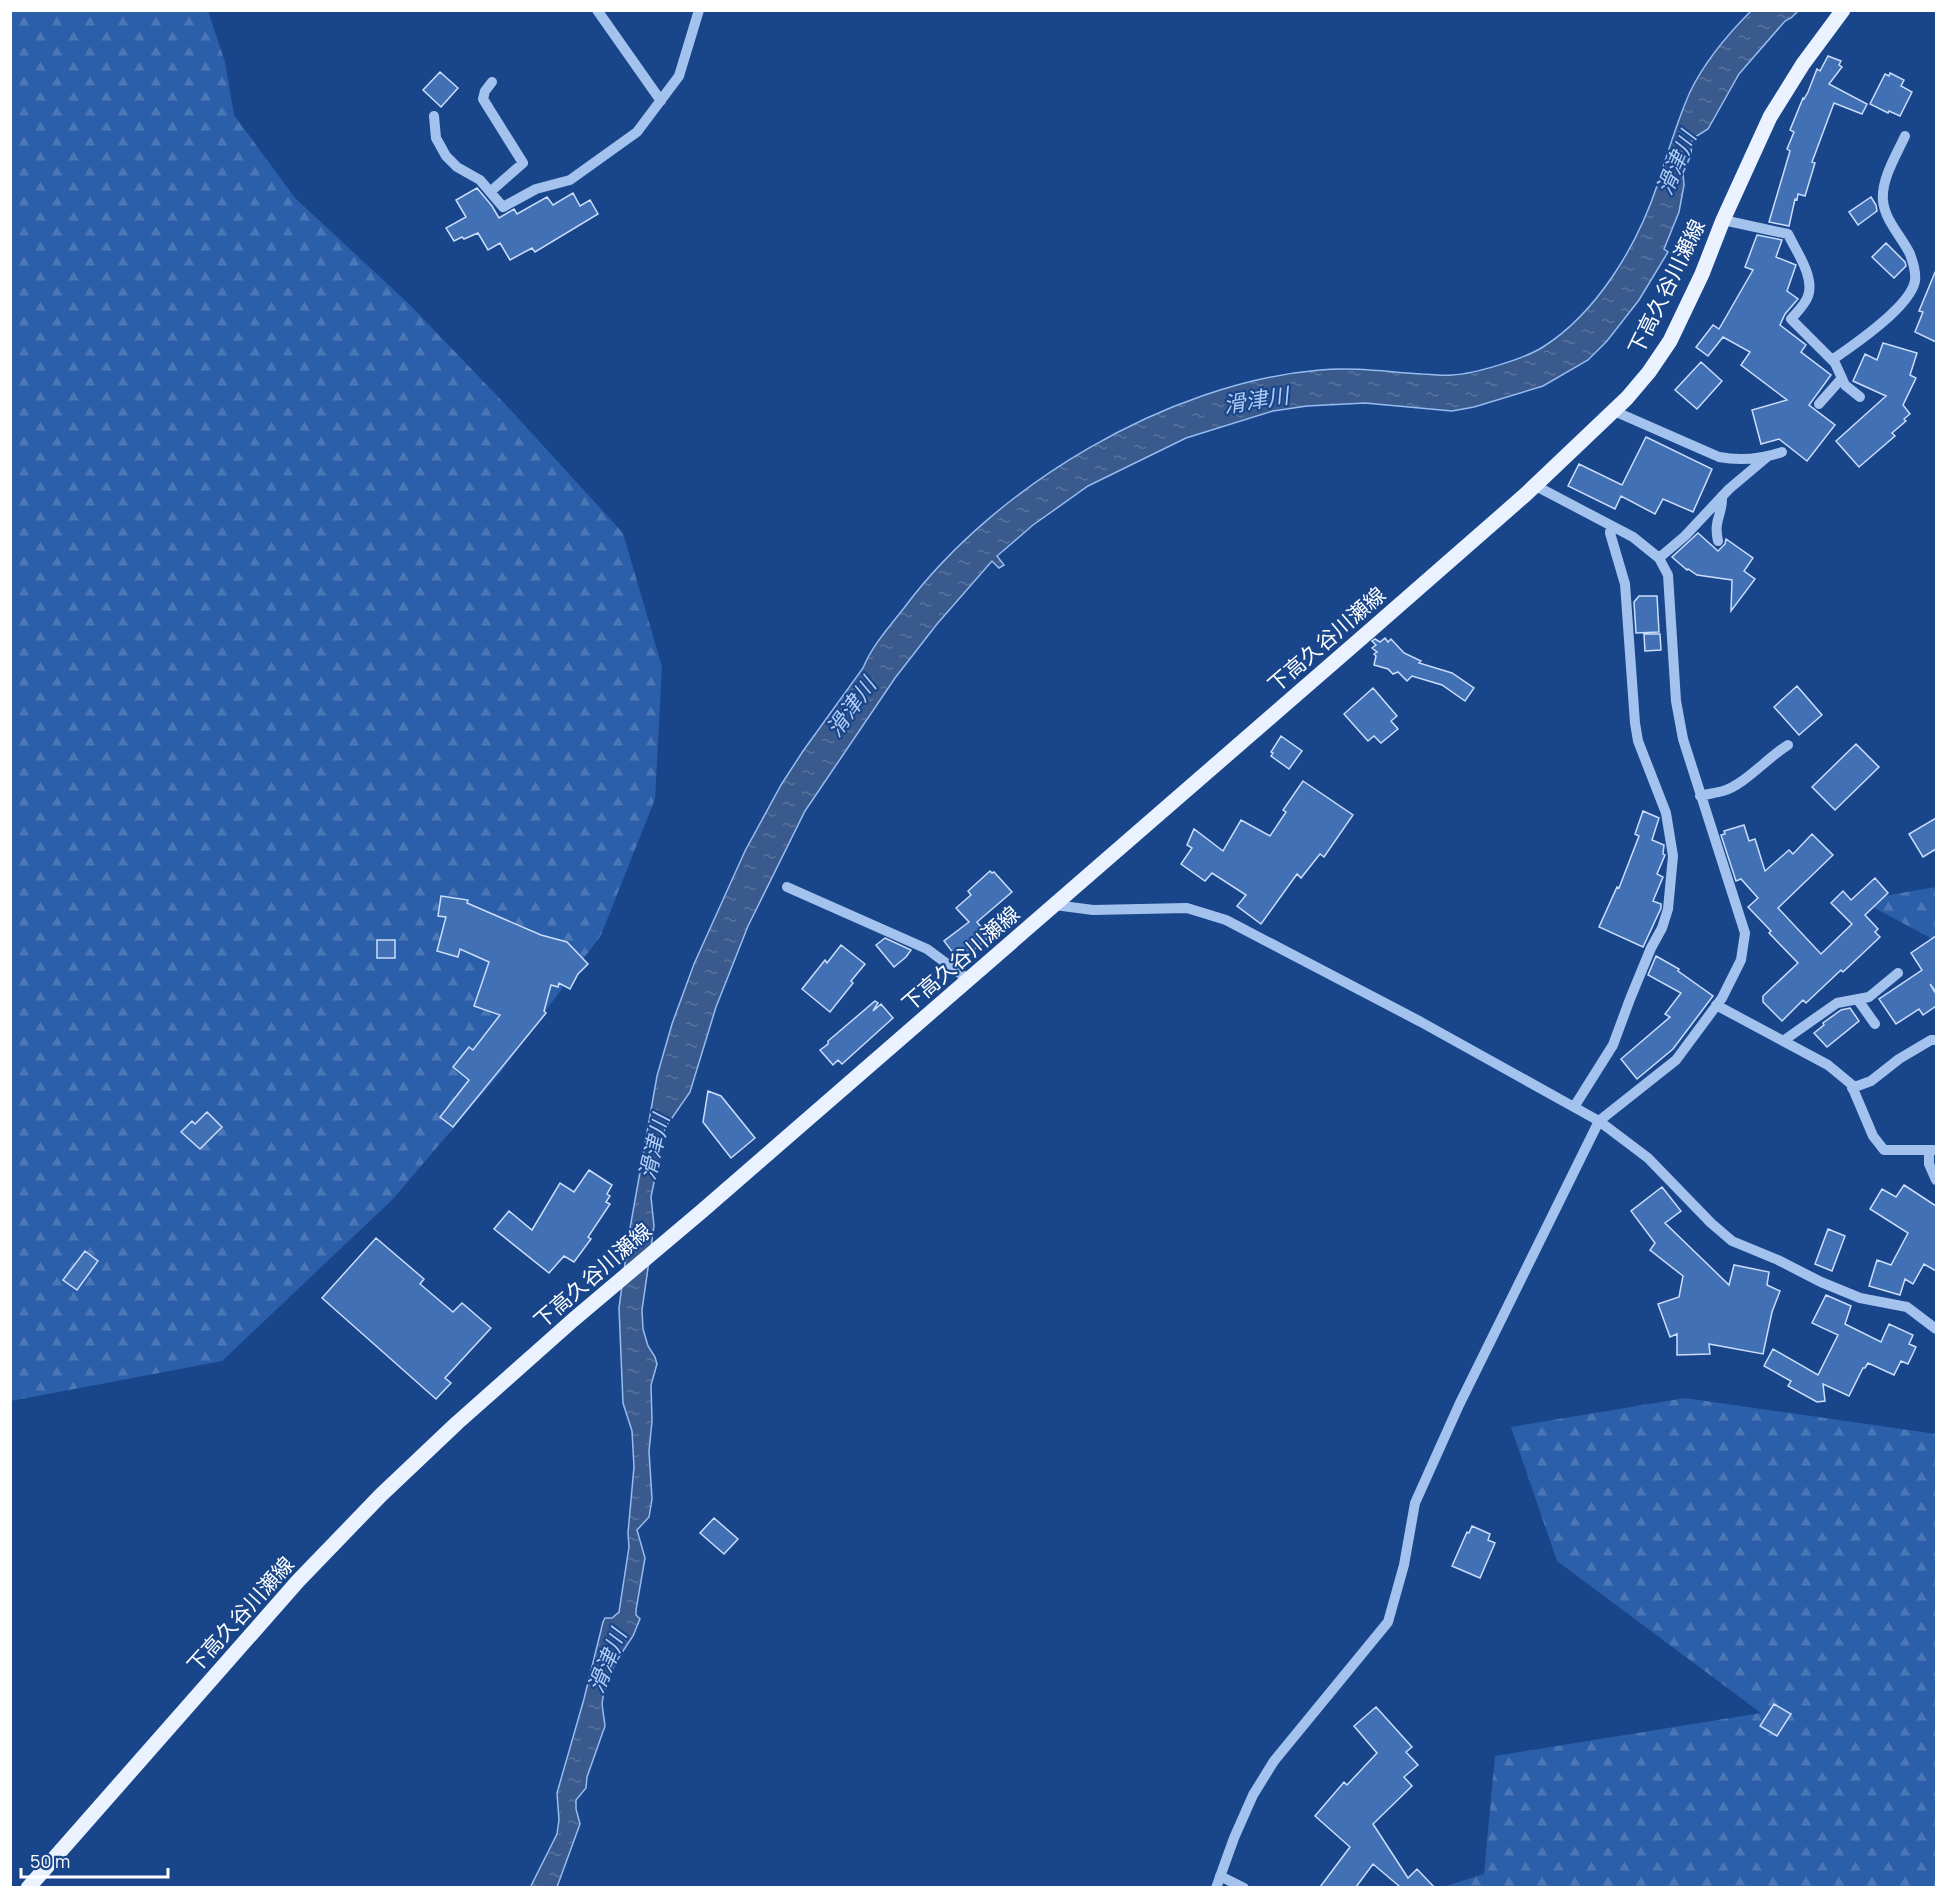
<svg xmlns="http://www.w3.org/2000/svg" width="1947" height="1898" font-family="Manrope,'Noto Sans JP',sans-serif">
<defs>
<pattern id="forest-firs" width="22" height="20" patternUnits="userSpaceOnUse" patternTransform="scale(1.5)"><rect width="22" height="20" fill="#2c5fa9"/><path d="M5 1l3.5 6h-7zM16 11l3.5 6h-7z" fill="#4c77b6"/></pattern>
<pattern id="water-ripples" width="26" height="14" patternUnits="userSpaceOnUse" patternTransform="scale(1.5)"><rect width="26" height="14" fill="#3a5a8d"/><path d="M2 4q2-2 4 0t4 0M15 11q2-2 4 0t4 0" fill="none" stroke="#58739e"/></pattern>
</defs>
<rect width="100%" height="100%" fill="#19468b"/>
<path fill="url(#forest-firs)" d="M11 11H208L225 62 234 115 295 198 409 304 505 404 623 533 662 667 655 799 601 935 501 1072 393 1199 222 1361 11 1401Z
M1936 887V941L1860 900Z
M1685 1398 1936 1434V1887L1440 1888 1484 1874 1495 1756 1761 1713 1557 1561 1511 1427Z"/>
<path fill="url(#water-ripples)" stroke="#97bcf0" stroke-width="1.5" d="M1751 11H1798L1791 18 1785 21 1739 74 1708 129 1692 139 1691 155 1683 173 1684 185 1679 212 1664 249 1668 252 1639 300 1607 341 1588 360 1543 386 1474 407 1452 411 1365 403 1307 406 1273 411 1186 438 1088 486 1033 525 997 556 1004 565 999 568 992 561 937 624 895 678 805 811 748 926 716 1007 690 1092 665 1128 651 1197 654 1226 642 1310 643 1329 648 1346 655 1357 657 1364 651 1385 652 1421 649 1451 652 1499 649 1517 637 1530 645 1558 636 1610V1615L640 1619 633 1636 615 1663 604 1691 602 1704 605 1726 587 1777 586 1788 576 1800V1809L580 1824 557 1887 530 1888 557 1834 559 1820 557 1793 584 1699 603 1622 605 1618H612L619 1612 629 1547 628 1533 634 1467 632 1431 623 1403 619 1308 629 1234 657 1076 672 1024 694 964 745 851 781 785 803 751 863 668C872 646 889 627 904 608 995 486 1167 383 1320 370 1354 367 1388 372 1422 374 1432 374 1442 376 1452 375 1474 374 1524 359 1543 347 1598 312 1638 244 1658 183 1668 152 1677 121 1690 92 1704 63 1728 34 1751 11Z"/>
<path fill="#4270b4" stroke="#caddfa" stroke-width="1.5" d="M1828 56 1841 61 1839 65 1842 67 1829 84 1867 104 1862 114 1834 103 1812 162 1815 163 1805 196 1798 194 1797 200 1795 199 1789 226 1769 222 1790 151 1787 149 1794 132 1790 130 1803 98 1804 99 1808 92 1817 69 1820 71Z
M440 72 458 88 441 107 423 90Z
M1890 73 1904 80 1901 86 1912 92 1900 116 1889 111 1888 113 1870 104 1885 74 1889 76Z
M477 188 492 206 499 218 514 209 517 214 547 197 553 205 573 193 580 206 590 200 598 214 535 252 532 248 510 260 500 243 488 250 478 233 464 239 462 237 454 241 446 228 466 217 456 200Z
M1871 197 1876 205 1877 211 1858 225 1849 212Z
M1757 235 1782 240 1776 257 1796 265 1787 291 1798 299 1785 314 1780 325 1806 345 1801 352 1831 375 1809 405 1835 425 1807 461 1779 439 1761 444 1752 410 1787 400 1741 365 1750 352 1723 337 1708 356 1696 347 1713 325 1719 329 1753 270 1745 267Z
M1886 243 1905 262 1906 266 1894 278 1872 257Z
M1936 270V342L1915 332 1923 312 1919 311Z
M1883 343 1917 353 1910 375 1916 378 1903 405 1910 414 1904 419 1906 421 1892 433 1895 436 1859 467 1836 441 1886 396 1853 381 1865 354 1877 360Z
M1701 362 1722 381 1697 409 1675 390Z
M1646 437 1712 469 1693 512 1663 499 1655 514 1621 496 1615 509 1568 486 1579 464 1622 485Z
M1698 533 1718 551 1725 544 1726 539 1753 558 1744 571 1755 579 1731 611 1732 580 1697 575 1688 569 1687 570 1672 557Z
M1639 596H1657L1659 632 1636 633 1634 602Z
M1644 634H1660L1661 650 1645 651Z
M1385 638 1388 642 1391 639 1404 653 1421 661 1419 663 1452 673 1474 688 1465 701 1442 685 1412 676 1407 681 1398 672 1393 674 1388 669 1374 665 1376 656 1374 654 1377 652 1372 648 1376 645 1372 641 1375 639 1380 642Z
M1797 686 1822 715 1799 735 1774 707Z
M1373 688 1397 716 1391 721 1398 729 1381 743 1374 736 1368 741 1344 714Z
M1281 736 1302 751 1289 769 1271 756 1273 753 1271 752Z
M1856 744 1879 767 1835 810 1812 787Z
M1303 781 1353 815 1324 857 1320 854 1301 878 1297 874 1261 924 1237 906 1246 895 1212 873 1205 881 1181 864 1192 848 1187 845 1194 829 1223 851 1241 820 1270 836 1286 812 1283 810Z
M1643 811 1659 818 1652 840 1664 845 1663 854 1665 855 1657 874 1663 877 1653 901 1661 904V908L1643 947 1599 927 1617 887 1619 888 1639 836 1635 834Z
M1936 818V849L1923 857 1909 834Z
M1744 825 1749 841 1755 839 1765 871 1789 850 1793 854 1812 834 1833 855 1778 908 1821 954 1852 924 1831 903 1843 891 1851 900 1875 878 1888 893 1865 915 1878 929 1875 932 1880 937 1843 972 1841 970 1806 1003 1803 1000 1782 1021 1763 1002V996L1798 963 1769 933 1771 931 1748 907 1758 898 1741 879 1736 881 1721 835 1725 834 1724 831Z
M990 871 992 873 994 872 1012 892 977 922 989 937 960 962 944 941 969 922 956 908 971 895 968 891Z
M441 896 468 900 467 903 541 935 567 942 588 964 578 974 570 989 559 983 558 987 551 985 544 1011 546 1013 453 1127 440 1117 469 1080 453 1067 469 1047 473 1050 500 1015 474 1006 489 962 460 949 458 957 437 951 446 917 438 916Z
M1936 936V992L1930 984 1936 994V1006L1923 1015 1919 1009 1896 1024 1879 999 1922 970 1911 953Z
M885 938 911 950 906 957 894 967 876 945Z
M377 940H395V958H377Z
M841 945 865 964 851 981 853 983 830 1012 802 989 825 960 827 963Z
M1656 956 1679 969 1678 971 1713 996 1673 1049 1637 1079 1621 1059 1670 1017 1665 1014 1681 993 1648 975Z
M875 1001 878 1003 873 1011 881 1004 893 1018 842 1064 838 1060 833 1065 820 1050 828 1044V1041Z
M1850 1008 1859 1021 1827 1047 1814 1033 1824 1025 1823 1023 1841 1010Z
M708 1091 721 1096 755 1138 731 1158 703 1122Z
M207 1112 222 1127 200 1149 181 1132 192 1121 195 1124Z
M589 1170 612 1185 607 1194 610 1196 606 1202 610 1204 588 1237 591 1239 574 1262 564 1256 549 1273 494 1229 509 1211 532 1230 560 1183 574 1192Z
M1904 1185 1936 1206V1271L1924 1264 1913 1284 1905 1279 1900 1295 1869 1286 1877 1260 1891 1265 1908 1233 1870 1209 1882 1189 1896 1197Z
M1662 1187 1681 1211 1665 1223 1729 1285 1734 1265 1769 1272 1767 1285 1780 1291 1772 1312 1763 1354 1709 1344 1710 1354 1677 1355V1334L1670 1337 1658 1304 1679 1297 1683 1276 1650 1250 1655 1243 1631 1211Z
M1828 1229 1845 1236 1832 1271 1815 1264Z
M376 1238 424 1279 420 1284 453 1312 462 1303 491 1328 445 1378 451 1383 436 1399 322 1298Z
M85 1251 98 1261 77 1290 63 1280Z
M1826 1295 1851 1306 1845 1324 1881 1342 1889 1324 1913 1335 1909 1344 1916 1347 1908 1364 1901 1361 1894 1375 1868 1363 1865 1368H1863L1849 1396 1823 1384 1825 1401 1817 1402 1788 1386 1791 1381 1764 1366 1773 1349 1818 1375 1838 1335 1812 1323Z
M714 1518 738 1539 724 1554 700 1533Z
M1472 1526 1490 1534 1488 1540 1495 1543 1480 1578 1452 1566 1467 1532 1469 1533Z
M1774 1704 1791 1714 1777 1736 1760 1726Z
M1376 1707 1412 1747 1406 1752 1418 1765 1404 1777 1412 1786 1373 1824 1408 1878 1417 1869 1434 1887H1397L1399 1886 1373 1864 1356 1887H1320L1350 1847 1315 1816 1344 1782 1347 1785 1377 1753 1354 1726Z"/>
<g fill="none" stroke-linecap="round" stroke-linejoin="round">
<path stroke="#a4c2ee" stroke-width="10" d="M597 10 661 101
M434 116 436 138 446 156 457 167 480 180 503 207 536 189 570 180 637 132 679 76 699 10
M490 192 523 163 483 99 485 91 492 82
M1723 220 1788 234C1796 251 1815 277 1808 296 1805 305 1796 313 1791 319L1835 363 1845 385 1860 397
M1832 360C1854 345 1910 307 1915 281 1916 273 1913 262 1910 254 1902 237 1885 221 1883 201 1881 179 1896 156 1905 136
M1819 404 1842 378
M1614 411 1719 457C1741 461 1761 459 1782 452
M1718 541C1713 519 1723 515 1722 496
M1659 558 1685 536 1729 489 1767 457
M1700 796C1707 794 1716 793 1723 791 1744 785 1767 758 1788 745
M787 887 927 949 969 980
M1055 905 1093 910 1187 908 1226 920 1421 1022 1599 1121 1648 1158 1711 1223 1732 1241 1778 1260 1821 1282 1860 1298 1907 1307 1936 1329
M1858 1000 1875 1024
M1716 1005 1828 1065 1851 1084 1873 1136 1884 1150H1936
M1783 1041 1837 1003 1869 997 1898 973
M1852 1088 1871 1081 1899 1059 1931 1040H1936
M1574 1107 1613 1045 1630 999 1651 948 1662 928 1668 909 1673 856 1666 813 1638 741 1635 723 1625 584 1610 533 1611 526
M1929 1151V1164L1936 1180
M1220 1876 1244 1888
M1216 1888 1234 1838 1253 1795 1274 1761 1388 1622 1404 1565 1415 1503 1459 1405 1599 1121 1676 1060 1722 998 1741 960 1745 933 1683 739 1676 701 1668 575 1659 558 1633 537 1534 485"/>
<path stroke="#ebf2ff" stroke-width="15" d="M28 1888 298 1581 381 1495 457 1423 573 1320 702 1211 1373 628 1525 495 1627 398 1649 372 1670 341 1702 274 1723 220 1770 117 1803 64 1843 10"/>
</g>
<g text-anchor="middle" stroke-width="4.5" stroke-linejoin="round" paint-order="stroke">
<g font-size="21" fill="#fff" stroke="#19468b">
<text transform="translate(1667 287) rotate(-64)" y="7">下高久谷川瀬線</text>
<text transform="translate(1327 640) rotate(-41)" y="7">下高久谷川瀬線</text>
<text transform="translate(961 959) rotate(-41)" y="7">下高久谷川瀬線</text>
<text transform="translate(593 1276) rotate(-41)" y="7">下高久谷川瀬線</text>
<text transform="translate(241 1615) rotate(-48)" y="7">下高久谷川瀬線</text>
</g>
<g font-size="22" font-style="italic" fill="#b0ccf5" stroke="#19468b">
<text transform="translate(1676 163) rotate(-67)" y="8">滑津川</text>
<text transform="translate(1256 400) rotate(-9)" y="8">滑津川</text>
<text transform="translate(851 707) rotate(-54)" y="8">滑津川</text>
<text transform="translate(654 1147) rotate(-77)" y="8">滑津川</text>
<text transform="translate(607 1661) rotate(-68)" y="8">滑津川</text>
</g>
</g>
<rect width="1947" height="1898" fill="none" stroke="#ffffff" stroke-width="24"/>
<path d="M21 1868v9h147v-9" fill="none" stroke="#ffffff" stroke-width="3"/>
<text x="30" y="1868" font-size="18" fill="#ffffff" stroke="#19468b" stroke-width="4.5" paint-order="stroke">50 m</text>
</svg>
